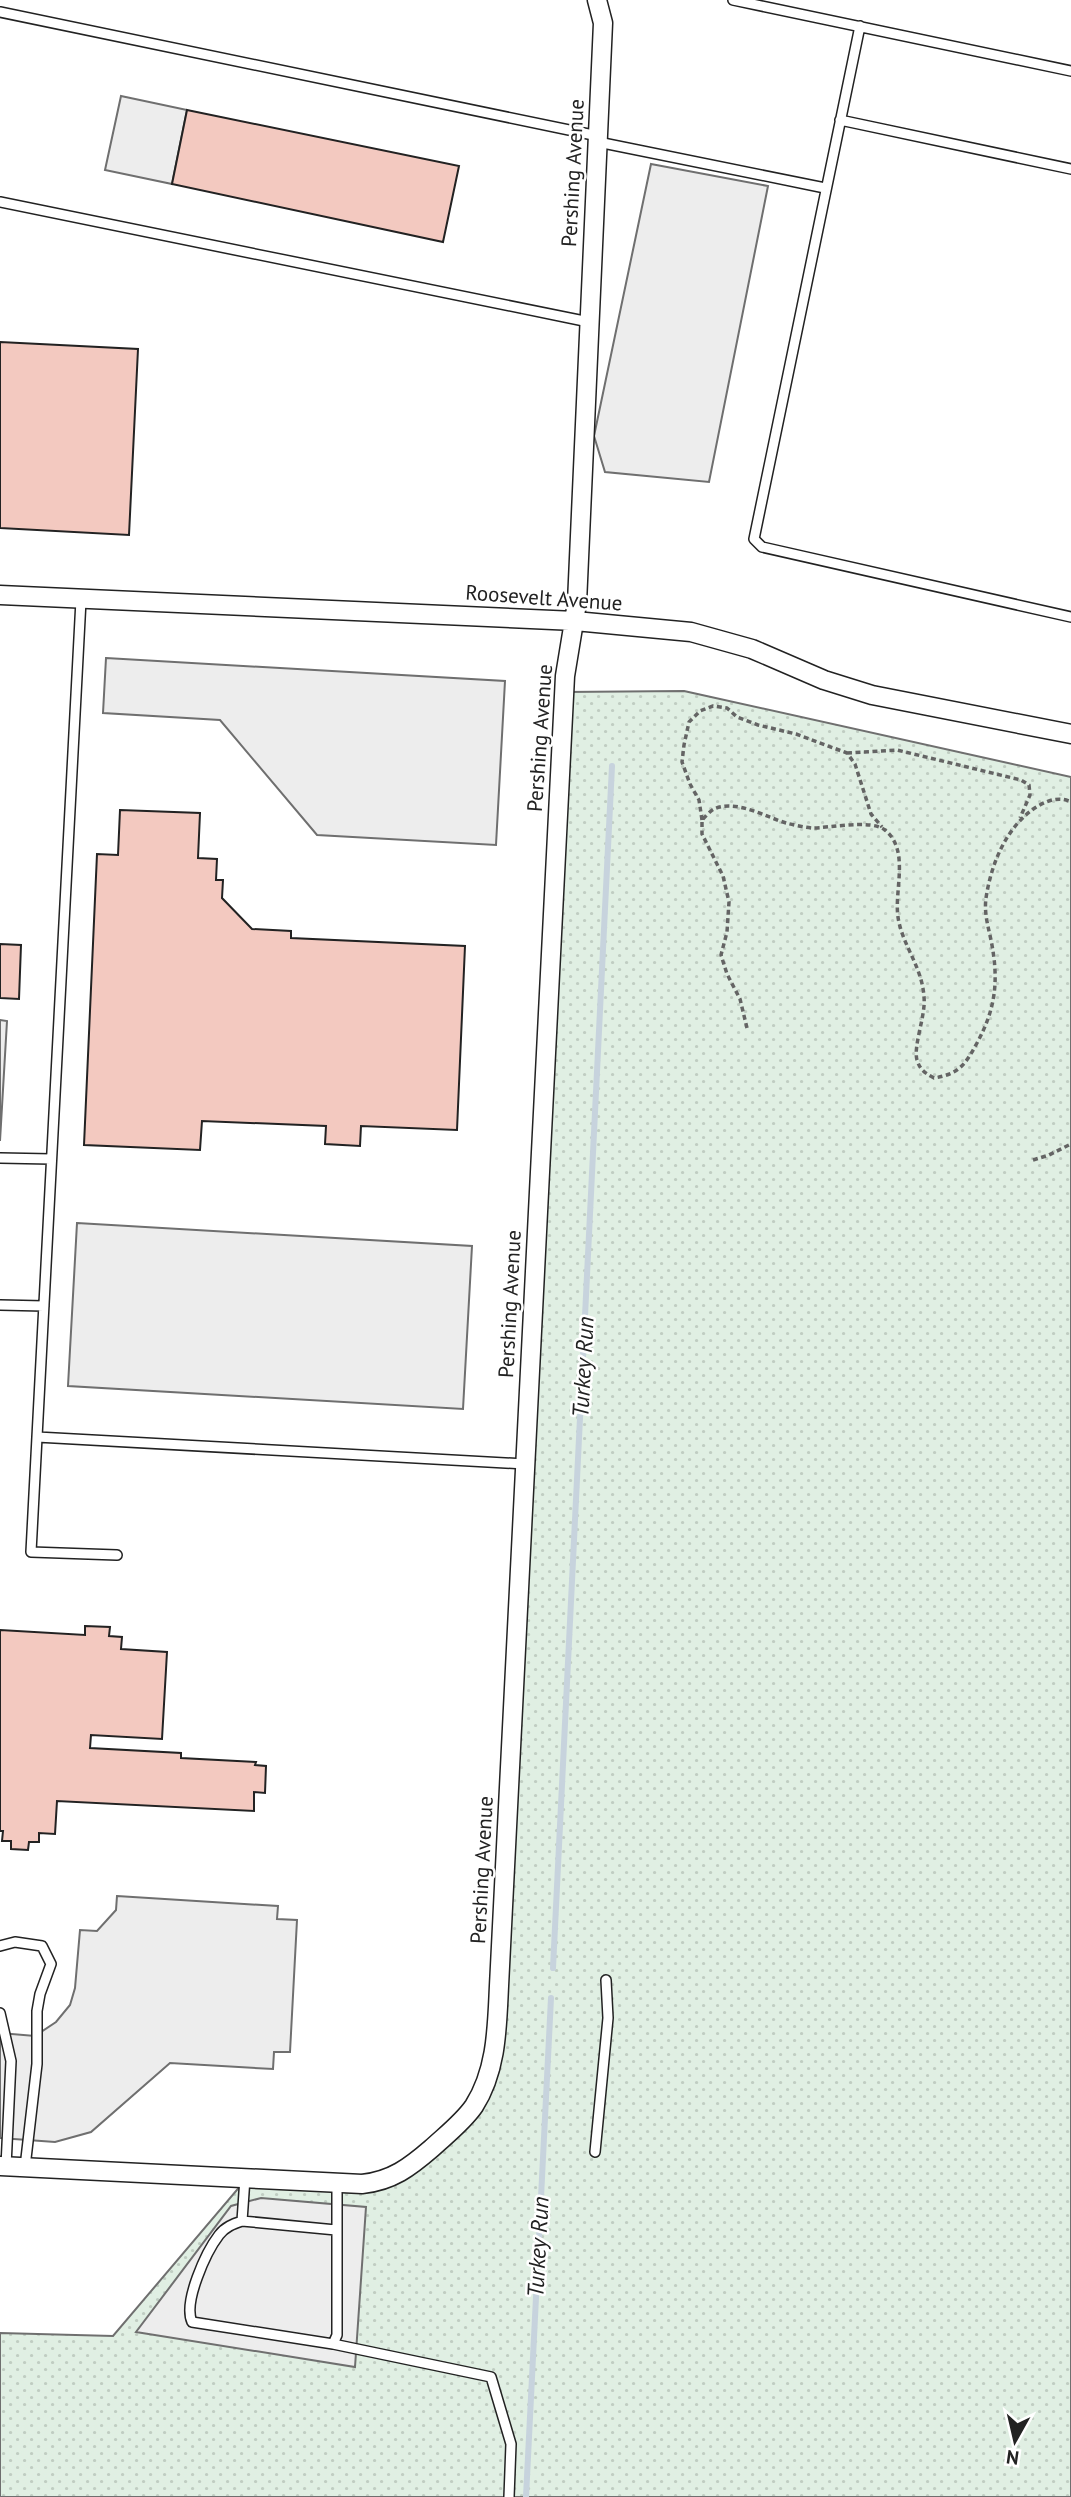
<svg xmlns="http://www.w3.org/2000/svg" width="1071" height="2497" font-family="'PT Sans',sans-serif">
<defs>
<pattern id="grass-dots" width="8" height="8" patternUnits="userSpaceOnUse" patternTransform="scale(1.75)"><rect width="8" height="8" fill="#e0efe3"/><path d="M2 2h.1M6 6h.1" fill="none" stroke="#c0cdc2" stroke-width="1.8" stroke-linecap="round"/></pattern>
</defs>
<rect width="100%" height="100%" fill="#fff"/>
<path fill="url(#grass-dots)" stroke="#6f6f6f" stroke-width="2" d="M684 691 1071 777V2497H0V2333L113 2336 247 2178 378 2183 455 2128 491 2068 564 692Z"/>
<path fill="#ededed" stroke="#6f6f6f" stroke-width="2" d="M121 96 187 110 172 184 105 170Z
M651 164 768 186 709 482 605 472 594 436Z
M106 658 505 681 496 845 317 835 220 720 103 713Z
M0 1020 7 1021 0 1141Z
M77 1223 472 1246 463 1409 68 1386Z
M117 1896 278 1906 277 1919 297 1920 290 2052H274L273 2069 170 2063 91 2132 55 2142 0 2138V2033L35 2036 56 2022 70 2005 75 1988 80 1930 97 1931 116 1910Z
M261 2198 366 2207 355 2367 136 2332 231 2206Z"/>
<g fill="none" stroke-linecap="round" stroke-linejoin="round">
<path stroke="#c7d3dd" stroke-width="6" d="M553 1968 612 766
M526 2497 551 1998"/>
</g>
<path fill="#f3c9c0" stroke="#222" stroke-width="2" d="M187 110 459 166 443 242 172 184Z
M0 342 138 349 129 535 0 528Z
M120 810 200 813 198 858 217 859 216 880H223L222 898 252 929 291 931V938L465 946 457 1130 361 1126 360 1146 325 1144 326 1126 202 1121 200 1150 84 1145 97 854 118 855Z
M0 944 21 945 19 999 0 998Z
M85 1626 110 1627 109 1636 122 1637 121 1649 167 1652 162 1739 91 1735 90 1748 181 1753V1758L256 1762 255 1765 266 1766 265 1793 254 1792V1811L57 1801 55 1834 39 1833V1842H29L28 1850 11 1849V1841H2L3 1831H0V1630L85 1635Z"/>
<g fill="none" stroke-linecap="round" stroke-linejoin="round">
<g stroke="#222" stroke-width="12">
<path id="service" d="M733 0 1071 71
M0 12 598 136
M860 26 754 539 762 547 1071 617
M840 120 1071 169
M598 142 825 188
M0 202 589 322
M81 600 37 1437 525 1464
M0 1158 51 1159
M0 1305 44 1306
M37 1437 31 1552 117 1555
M0 1946 15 1942 42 1946 51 1964 40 1994 37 2011V2064L25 2167
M0 2013 11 2061 6 2166
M595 2152 608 2018 606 1980
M245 2178 242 2221 336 2230
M242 2221C233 2224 225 2227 219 2235 206 2252 183 2302 192 2322L333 2344 491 2377 511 2444 509 2497
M333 2344 337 2335V2183"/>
</g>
<g stroke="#222" stroke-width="21">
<path id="minor" d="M0 595 575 621 691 632 752 649 824 680 872 695 1071 734
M0 2166 362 2184C392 2181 410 2167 432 2148 446 2135 463 2122 474 2106 497 2070 497 2027 499 1986L565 676 577 603 603 23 597 0"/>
</g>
<path stroke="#646464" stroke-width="3.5" stroke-dasharray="5 3.5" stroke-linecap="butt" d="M847 753 897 750 1021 780 1029 785 1030 795 1020 818
M702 820 699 800 690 784 682 762 684 745 689 722 700 711 713 706 727 708 737 717 758 725 796 734 847 753 855 764 871 814 882 827
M747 1028 740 999 727 974 721 955 727 932 729 902 723 876 702 834V820C705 817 710 811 714 809 736 799 766 817 786 823 794 825 803 827 812 828 830 828 871 819 885 830 910 850 894 890 898 917 902 945 922 966 924 997 926 1015 913 1046 917 1060 920 1070 925 1073 934 1078 959 1074 965 1065 977 1043 996 1008 999 980 991 940 988 926 984 913 986 898 991 865 1005 830 1032 810 1043 802 1058 795 1071 802
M1033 1160 1049 1155 1071 1144"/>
<use href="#service" stroke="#fff" stroke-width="9"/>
<use href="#minor" stroke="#fff" stroke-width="18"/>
</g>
<g text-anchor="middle" stroke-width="5" stroke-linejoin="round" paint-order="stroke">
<g font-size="21" fill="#222" stroke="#fff">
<text transform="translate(573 173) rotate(-87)" y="7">Pershing Avenue</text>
<text transform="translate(544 598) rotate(4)" y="7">Roosevelt Avenue</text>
<text transform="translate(540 738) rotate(-86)" y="7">Pershing Avenue</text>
<text transform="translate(510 1304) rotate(-87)" y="7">Pershing Avenue</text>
<text transform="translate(482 1870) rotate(-87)" y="7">Pershing Avenue</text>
</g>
<g font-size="23" font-style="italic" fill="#222" stroke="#fff">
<text transform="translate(583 1367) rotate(-87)" y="8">Turkey Run</text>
<text transform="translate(538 2247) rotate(-87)" y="8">Turkey Run</text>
</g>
</g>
<g transform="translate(1015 2441) rotate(188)" stroke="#ffffff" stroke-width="5" paint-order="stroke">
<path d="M0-5L12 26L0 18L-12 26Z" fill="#222222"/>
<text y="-10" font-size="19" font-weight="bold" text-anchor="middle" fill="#222222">N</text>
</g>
</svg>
